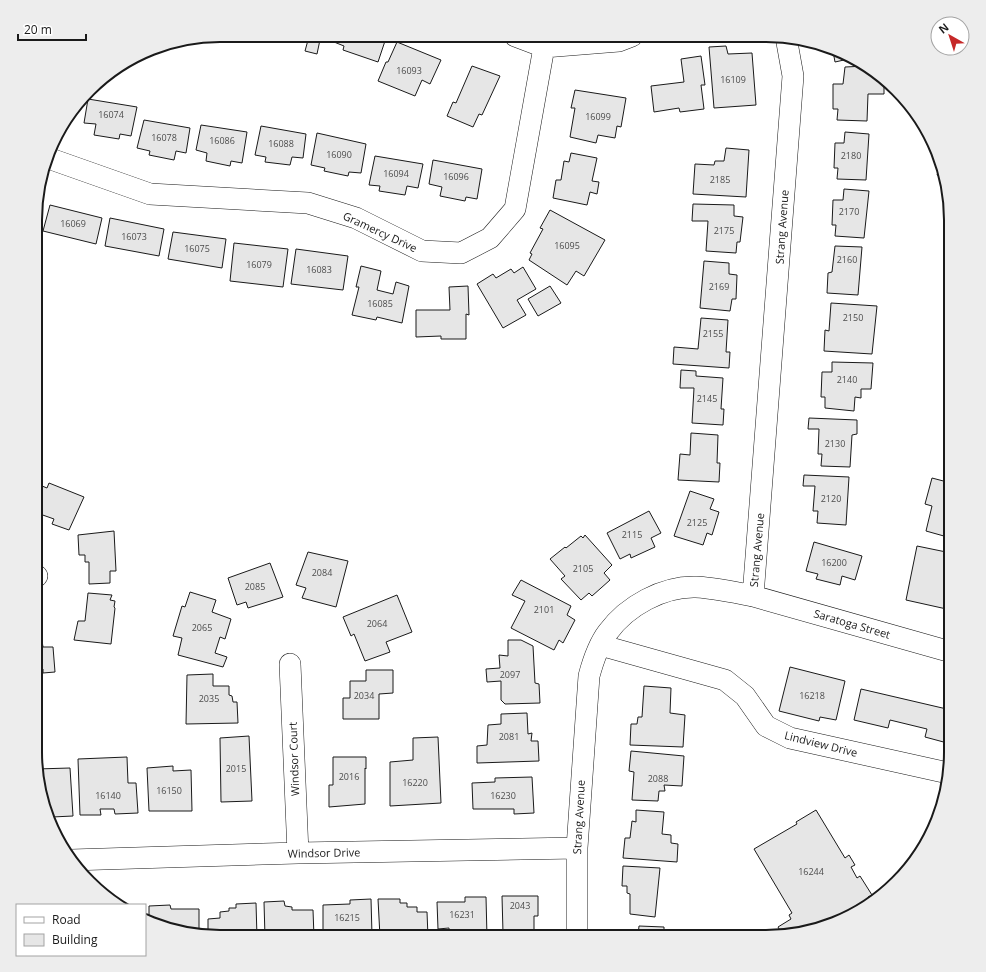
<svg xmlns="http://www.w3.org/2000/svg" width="986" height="972" font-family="'Open Sans',sans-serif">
<rect width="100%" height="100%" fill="#fff"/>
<path fill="#e6e6e6" stroke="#1a1a1a" d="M291 35H321L317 54 305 51 308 40Z
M336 35H387L378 62 343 50 344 46 334 42Z
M397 42 441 60 430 84 422 80 415 96 378 81 386 62H388Z
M726 46 728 54 752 53 756 105 714 108 709 47Z
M833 51 853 58 835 62Z
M701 56 705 85H701L704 109 680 112 679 108 654 112 651 86 684 82 681 59Z
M472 66 500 76 482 115 479 114 473 127 447 116 453 102 456 103Z
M866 66 868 74H875L884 82V94H868L867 121 837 120 838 109H833V84H843L845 67Z
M575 90 626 98 621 127 617 126 615 138 598 135 596 143 570 137 575 108H571Z
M88 99 137 107 131 136 120 134 119 139 94 135 96 124 84 123Z
M144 120 190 128 186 153 176 151 174 160 149 155 150 151 137 148Z
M201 125 247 132 242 163 231 161 230 166 206 161 207 153 196 150Z
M261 126 306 134 303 158 292 157 290 165 265 162 266 157 255 155Z
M845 132 869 134 866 180 837 179 838 168H834L835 143H844Z
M317 133 366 144 361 173 349 172 348 176 324 171 325 168 311 165Z
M726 148 749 150 746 197 693 194 695 164 714 165 715 161H724Z
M571 153 597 158 592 181 599 182 597 194 590 192 587 205 553 198 556 180H561L564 161 569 162Z
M375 156 423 164 418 188 407 186 405 195 379 191 380 186 369 185Z
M433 160 482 169 477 199 466 197 465 201 440 196 442 187 429 184Z
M942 162 945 178 937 175Z
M844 189 869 191 864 238 835 236 836 225H832L833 200H843Z
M693 204 734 205V216L743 217 740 242H737L736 253 706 251 708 221H692Z
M50 205 102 218 96 244 43 231Z
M550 210 605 240 584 276 576 271 567 285 529 260 532 254 530 253 543 229 540 228Z
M110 218 164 229 159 256 105 246Z
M173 232 226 239 222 268 168 259Z
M234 243 288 249 283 287 230 281Z
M835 246 862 247 858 295 827 293 828 273 832 272Z
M296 249 348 256 343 290 291 284Z
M704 261 729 263V274L737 275 736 299H732L730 311 700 308Z
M361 266 381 271 377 290 393 294 396 282 409 286 402 323 377 317 376 320 352 315 359 287H356Z
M523 267 536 289 517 300 526 315 503 328 477 284 493 274 496 278 511 269 514 273Z
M468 286 469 315 466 314V339H441V336L416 337V310H450L449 287Z
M550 286 561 303 538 316 528 299Z
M831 303 877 306 872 354 824 351 825 330 829 331Z
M701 318 728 320 726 352H730L729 368 673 364 674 347 698 349Z
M832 362 873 363 871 389H861V398L855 397 854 411 825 408V397H821L822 372H832Z
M681 370 696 371V376L723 378 721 409H724L723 425 692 423 694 388H680Z
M809 418 857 420V434L852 435 850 467 821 466 822 454H818L819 429H808Z
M691 433 718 435 717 463H720L719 482 678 480 680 454 690 455Z
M804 475 849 477 846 525 817 523 818 511H813L815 486H803Z
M932 478 951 483V538L926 531 932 506 925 504Z
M49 483 84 497 69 530 52 524 54 519 37 513V484L47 488Z
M690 491 714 499 710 509 719 512 712 535 707 533 703 545 674 536Z
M649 511 661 533 651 538 655 547 631 558 630 554 620 559 607 533Z
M114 531 116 571H110V583L89 584V562H85V555H79L78 535Z
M585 535 612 565 604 573 610 580 592 596 589 593 581 600 561 579 565 576 550 559 565 547 566 548 581 536 583 538Z
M814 542 862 556 855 580 842 576 840 585 816 579 818 574 806 571Z
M917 546 951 553V610L906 600Z
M308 552 348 561 336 607 302 598 306 588 296 585Z
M270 563 283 597 248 608 246 602 237 605 228 578Z
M521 580 571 606 567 615 575 620 563 643 559 640 554 650 511 628 525 601 512 595Z
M190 592 216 600 212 612 231 619 225 639 220 637 215 653 227 657 223 667 178 655 182 638 173 636 182 606 185 607Z
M88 593 112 595 110 600 115 601 114 607 115 608 111 644 74 640 78 621H85Z
M397 595 412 632 386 642 390 652 365 661 354 634 351 636 343 617Z
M508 640H521L533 646 535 683 539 684 540 703 505 704 501 700V681L487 682 486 669 500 668 499 655 508 656Z
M42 641 43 647H53L55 672 43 673V669H36V642Z
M790 667 845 681 836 720 820 717 819 721 779 711Z
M366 670H393V693L379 694V719H343V698H350V681H366Z
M213 674V686H229V695L232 696 233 702H237L238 723 186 724 187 675Z
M644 686 671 688 670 713 685 715 683 747 630 745 631 724H637L638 717H642Z
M861 689 951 710V744L925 737 927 729 890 720 888 728 854 720Z
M527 713 528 734 532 733 531 741H538L539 761 477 763V746L487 745 488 725 501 724V714Z
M249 736 252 801 221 802 220 738Z
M438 737 441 803 390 806V762L413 760V738Z
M631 751 684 756 682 786 664 785 665 791H659L658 801 632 800 634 772 629 771Z
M127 757 128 783H136L138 813 115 814 114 809H100L101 815H80L78 759Z
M333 757H366V769L365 768V804L329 807V785H333Z
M173 766V771L191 770 192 811H149L147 768Z
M70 768 73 816 52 817 51 812H45L36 769Z
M532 777 534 813 514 814V809H473L472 783 495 782V778Z
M636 810 664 812 662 834 671 835V843L678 844 677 862 623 858 625 838H630L632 821 636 822Z
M816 810 845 858 849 855 855 865 851 867 857 878 860 876 872 895 868 897 870 901 849 913 850 914 826 927 783 936 778 927 791 919 789 915 792 913 754 849 797 824 796 822Z
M623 866 660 868 655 917 630 914V894L627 893V886H622Z
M502 896H538V916H534V937H507V932L503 933Z
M465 897H486L487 937H455V933L449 932V928L438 929 437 902H465Z
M371 899 372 935H365V937H345L335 936V932H323V905L350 904V900Z
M378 899H400V903H407V907H417V912H427L428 937H380Z
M284 901 285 906 292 907V910H313L314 937H265L264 902Z
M256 903 257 937H208V919L220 918V912L229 911V908H236V904Z
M170 905 171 909H199V934L149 921V906Z
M639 926 664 927V937H633L638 936Z"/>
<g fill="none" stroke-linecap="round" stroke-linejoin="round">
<g stroke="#1a1a1a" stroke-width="22">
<path id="street" d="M515 36 544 47 619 41 632 36
M48 158 150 194 308 203 356 218 422 251 461 253 490 238 515 209 544 47
M36 576H37
M753 596 793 76 786 37
M600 645 725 680 745 696 766 726 790 738 948 773
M290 664 298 853
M71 860 298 853 577 848
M577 937V848L589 676C593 661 598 645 608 632 627 606 663 586 696 587 715 588 734 592 753 596L951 652"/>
</g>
<use href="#street" stroke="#fff" stroke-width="21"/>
</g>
<g text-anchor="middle" stroke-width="3" stroke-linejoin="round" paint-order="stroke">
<g font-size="9" fill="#4d4d4d">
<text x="409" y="74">16093</text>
<text x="733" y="83">16109</text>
<text x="111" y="118">16074</text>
<text x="598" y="120">16099</text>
<text x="164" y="141">16078</text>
<text x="222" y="144">16086</text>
<text x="281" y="147">16088</text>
<text x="339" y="158">16090</text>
<text x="851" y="159">2180</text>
<text x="396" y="177">16094</text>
<text x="456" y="180">16096</text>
<text x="720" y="183">2185</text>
<text x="849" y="215">2170</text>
<text x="73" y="227">16069</text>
<text x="724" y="234">2175</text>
<text x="134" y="240">16073</text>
<text x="567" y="249">16095</text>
<text x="197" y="252">16075</text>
<text x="847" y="263">2160</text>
<text x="259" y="268">16079</text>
<text x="319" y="273">16083</text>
<text x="719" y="290">2169</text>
<text x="380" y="307">16085</text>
<text x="853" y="321">2150</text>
<text x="713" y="337">2155</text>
<text x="847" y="383">2140</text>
<text x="707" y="402">2145</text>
<text x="835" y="447">2130</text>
<text x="831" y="502">2120</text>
<text x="697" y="526">2125</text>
<text x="632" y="538">2115</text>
<text x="834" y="566">16200</text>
<text x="583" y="572">2105</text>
<text x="322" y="576">2084</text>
<text x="255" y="590">2085</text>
<text x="544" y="613">2101</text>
<text x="377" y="627">2064</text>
<text x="202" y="631">2065</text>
<text x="510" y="678">2097</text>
<text x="364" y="699">2034</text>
<text x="812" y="699">16218</text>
<text x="209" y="702">2035</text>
<text x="509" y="740">2081</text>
<text x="236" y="772">2015</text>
<text x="349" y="780">2016</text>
<text x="658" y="782">2088</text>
<text x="415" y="786">16220</text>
<text x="169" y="794">16150</text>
<text x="108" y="799">16140</text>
<text x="503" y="799">16230</text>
<text x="811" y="875">16244</text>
<text x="520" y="909">2043</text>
<text x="462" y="918">16231</text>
<text x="347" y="921">16215</text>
</g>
<g font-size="11" fill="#1a1a1a" stroke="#fff">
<text transform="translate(782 227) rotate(-86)" y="4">Strang Avenue</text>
<text transform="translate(380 232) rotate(25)" y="4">Gramercy Drive</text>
<text transform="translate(757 550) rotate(-85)" y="4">Strang Avenue</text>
<text transform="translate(852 624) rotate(16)" y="4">Saratoga Street</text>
<text transform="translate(821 744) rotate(14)" y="4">Lindview Drive</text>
<text transform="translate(294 759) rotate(-92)" y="4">Windsor Court</text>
<text transform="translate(579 817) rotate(-87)" y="4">Strang Avenue</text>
<text transform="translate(324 853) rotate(-1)" y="4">Windsor Drive</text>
</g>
</g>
<path d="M0 0H986V972H0ZM220 42H766A178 178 0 0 1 944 220V752A178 178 0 0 1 766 930H220A178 178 0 0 1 42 752V220A178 178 0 0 1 220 42Z" fill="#ededed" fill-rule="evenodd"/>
<path fill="none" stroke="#1a1a1a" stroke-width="2" d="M220 42H766A178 178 0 0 1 944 220V752A178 178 0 0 1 766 930H220A178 178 0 0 1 42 752V220A178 178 0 0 1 220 42Z"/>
<rect x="16" y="904" width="130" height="52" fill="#ffffff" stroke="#a3a3a3"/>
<rect x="24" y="917" width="20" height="6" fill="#ffffff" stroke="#a3a3a3"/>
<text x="52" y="924" font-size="12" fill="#1a1a1a">Road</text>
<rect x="24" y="934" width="20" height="12" fill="#e6e6e6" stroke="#a3a3a3"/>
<text x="52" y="944" font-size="12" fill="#1a1a1a">Building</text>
<g transform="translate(950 36) rotate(321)"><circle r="19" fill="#ffffff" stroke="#a3a3a3"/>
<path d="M0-3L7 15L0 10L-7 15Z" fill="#c62828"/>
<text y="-6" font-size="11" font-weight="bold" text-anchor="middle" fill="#1a1a1a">N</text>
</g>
<path d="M18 34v6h68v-6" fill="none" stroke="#1a1a1a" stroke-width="2"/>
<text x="24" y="34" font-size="12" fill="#1a1a1a" stroke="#ffffff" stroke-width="3" paint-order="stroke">20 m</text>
</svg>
